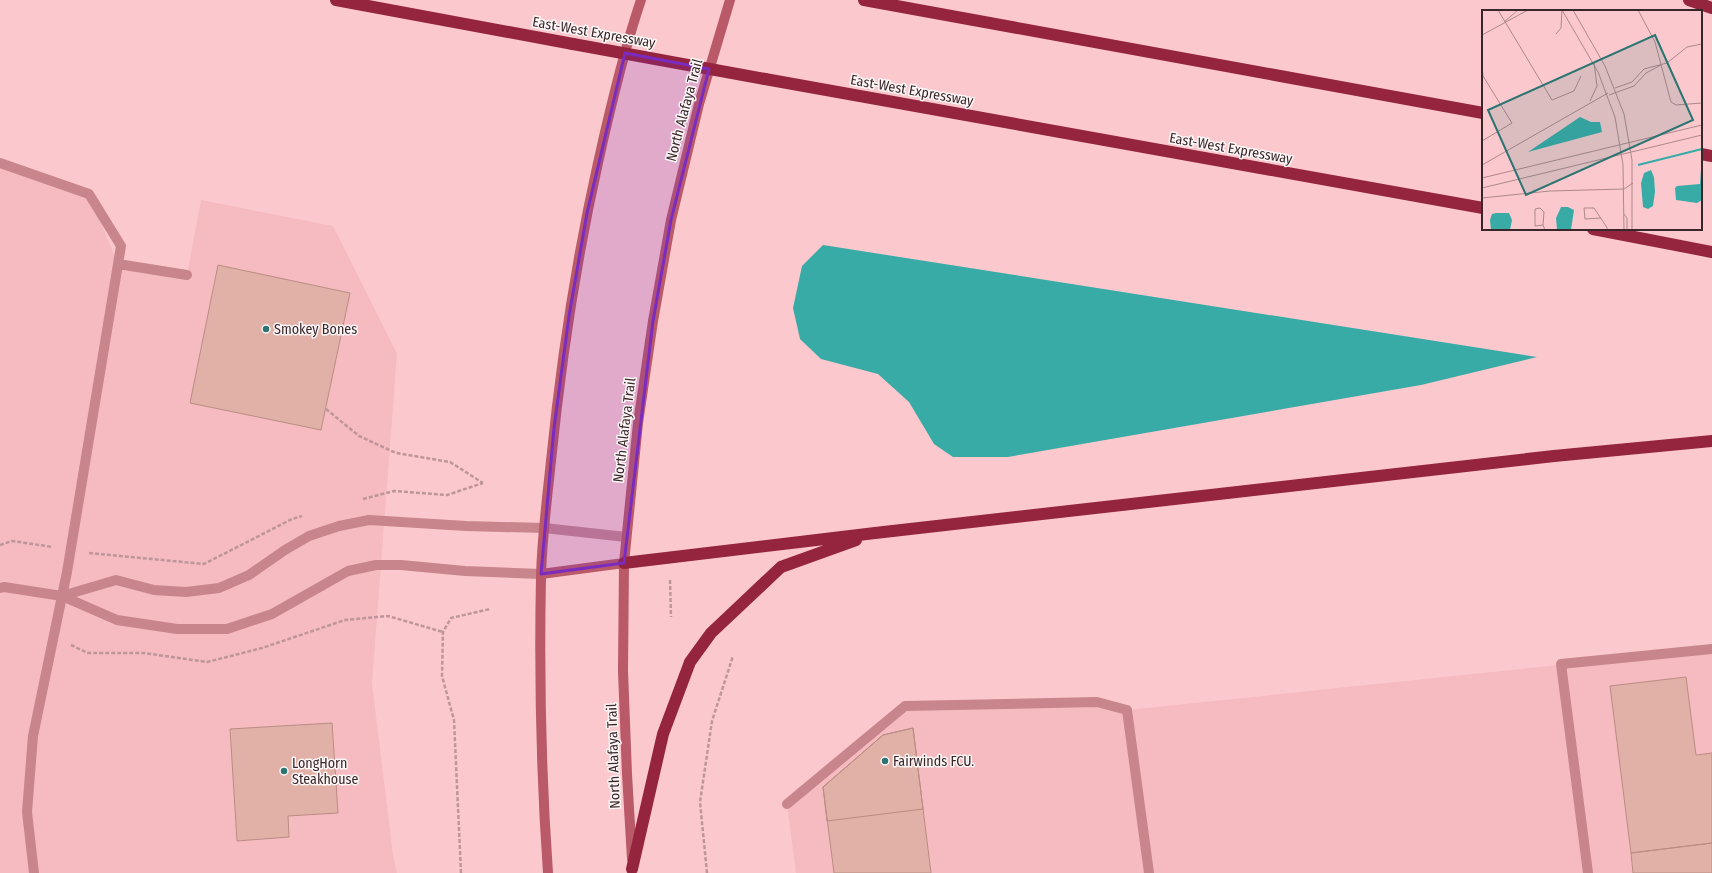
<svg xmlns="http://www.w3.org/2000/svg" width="1712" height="873" font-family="'Fira Sans Condensed',sans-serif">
<rect width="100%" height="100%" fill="#fbc9cd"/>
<path fill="#f5bbc1" d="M0 162 89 194 118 264 187 275 201 200 333 226 397 354 372 683 393 855 397 873H0Z
M1712 649V873H796L787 804 905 706 1097 702 1127 710Z"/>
<path fill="#39aba7" d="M823 245 1537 357 1421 385 1008 457H953L934 444 909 402 878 374 821 359 800 339 793 308 802 266Z"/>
<path fill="#e1b1a7" stroke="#ba8c82" d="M218 265 350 293 321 430 190 403Z
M1686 677 1696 755 1712 753V843L1631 853 1610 686Z
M332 723 338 813 288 816 289 837 237 841 230 729Z
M913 728 931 873H834L823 787 883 735Z
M913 728 923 809 827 821 823 787 883 735Z
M1712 843V873H1633L1631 853Z"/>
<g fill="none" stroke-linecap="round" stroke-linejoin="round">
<path stroke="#be9699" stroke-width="2.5" stroke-dasharray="4 2" stroke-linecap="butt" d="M326 409 359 436 396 453 450 462 483 483
M363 499 394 491 447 495 483 483
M0 545 12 541 53 547
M89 553 204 564 292 519 302 516
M670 580 671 617
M71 645 88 653H144L207 662 262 648 345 620 388 616 443 632
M461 873 454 720 442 676 443 632 451 618 490 609
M707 873 700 802 712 721 733 656"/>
<path stroke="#c8858c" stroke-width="10" d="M0 163 89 194 121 246 67 572 33 736 27 812 34 873
M118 264 187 275
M0 588 4 587 62 596 117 620 177 629H227L272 614 348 571 376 565H401L465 571 541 574
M62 596 116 580 154 590 186 592 219 588 249 575 285 550 309 536 339 526 369 520 466 526 544 528
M787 804 905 706 1097 702 1127 710 1149 873
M1588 873 1561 664 1712 649"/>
<path stroke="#c8858c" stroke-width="10" d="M544 528 626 537"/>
<path stroke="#ba5968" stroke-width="10" d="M541 574 624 563
M632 859 627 774 623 671 624 563 638 423 653 321 671 220 699 104 730 0
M548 873C541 774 539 675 541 576 542 538 547 499 551 461 561 361 576 261 598 163 610 109 623 53 641 0"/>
<path stroke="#95243e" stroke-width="12" d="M336 0 573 44
M864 0 1483 113
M1689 0 1712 8
M765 79 1483 208
M1701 154 1712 156
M1593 229 1712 252
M624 563 875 533 1554 456 1712 441
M632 869 663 734 690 662 711 633 781 567 856 540"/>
<path stroke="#95243e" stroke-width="12" d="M573 44 765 79"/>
</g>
<path fill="#7b2cbf" fill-opacity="0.2" stroke="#7b2cbf" stroke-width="3" stroke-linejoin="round" d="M625 53 709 69 671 220 653 321 624 563 541 574 554 428 569 316 587 213Z"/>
<g fill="#2a7472" stroke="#fdf7f8" stroke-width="1.5">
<circle cx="266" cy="329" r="4"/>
<circle cx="885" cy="761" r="4"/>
<circle cx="284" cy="771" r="4"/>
</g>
<g text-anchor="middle" stroke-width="3" stroke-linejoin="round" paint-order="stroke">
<g font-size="14" fill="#392628" stroke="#fdf7f8">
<text transform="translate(594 32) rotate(10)" y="5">East-West Expressway</text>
<text transform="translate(912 90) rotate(10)" y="5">East-West Expressway</text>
<text transform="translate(684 110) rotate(-75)" y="5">North Alafaya Trail</text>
<text transform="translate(1231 148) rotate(10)" y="5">East-West Expressway</text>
<text transform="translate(624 430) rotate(-83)" y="5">North Alafaya Trail</text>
<text transform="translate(613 756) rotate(-92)" y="5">North Alafaya Trail</text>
</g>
<g font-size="14" fill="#392628" stroke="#fdf7f8" text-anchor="start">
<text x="274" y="334">Smokey Bones</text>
<text x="893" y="766">Fairwinds FCU.</text>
<text x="292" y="768">LongHorn<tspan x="292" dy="16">Steakhouse</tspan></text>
</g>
</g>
<g transform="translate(1482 10)">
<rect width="220" height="220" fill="#fbc9cd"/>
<path d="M98 107 109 112H118L120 122 46 142ZM220 145V190L215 193 194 190 193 178 195 176 218 174ZM169 160 172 167 173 182 171 196 166 199 161 197 159 173 162 163ZM79 197H86L92 200 89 220H75L74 208ZM14 203H27L30 210 28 220H9L8 210 10 204Z" fill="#39aba7"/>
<path fill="none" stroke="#39aba7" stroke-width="2" d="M156 155 220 139"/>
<path fill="none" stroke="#ad888b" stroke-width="1" d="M16 0 70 90 92 81 99 66M80 0 116 62 133 107 141 155 142 220M91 0 123 56 142 104 150 150V220M156 0 173 32 189 92 194 95 220 93M22 12 36 0M74 24 79 18 80 0M0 25 46 0M0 55 1 66 30 113 0 131M133 78 150 72 162 59 185 53 205 37 220 34M127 85 152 76 164 63 179 55M108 91 115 76 112 53M0 155 126 83M0 168 220 115M0 178 220 125M0 188 68 181 142 179 151 173M142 204 145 208V220M119 208 103 209 102 198H112L124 216 125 218V220M61 215 62 202 58 198 53 199V216L61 215 63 220"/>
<path fill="#2a7472" fill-opacity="0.15" stroke="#2a7472" stroke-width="2" d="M173 25 211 110 44 185 6 100Z"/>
<rect width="220" height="220" fill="none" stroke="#392628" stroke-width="2"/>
</g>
</svg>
